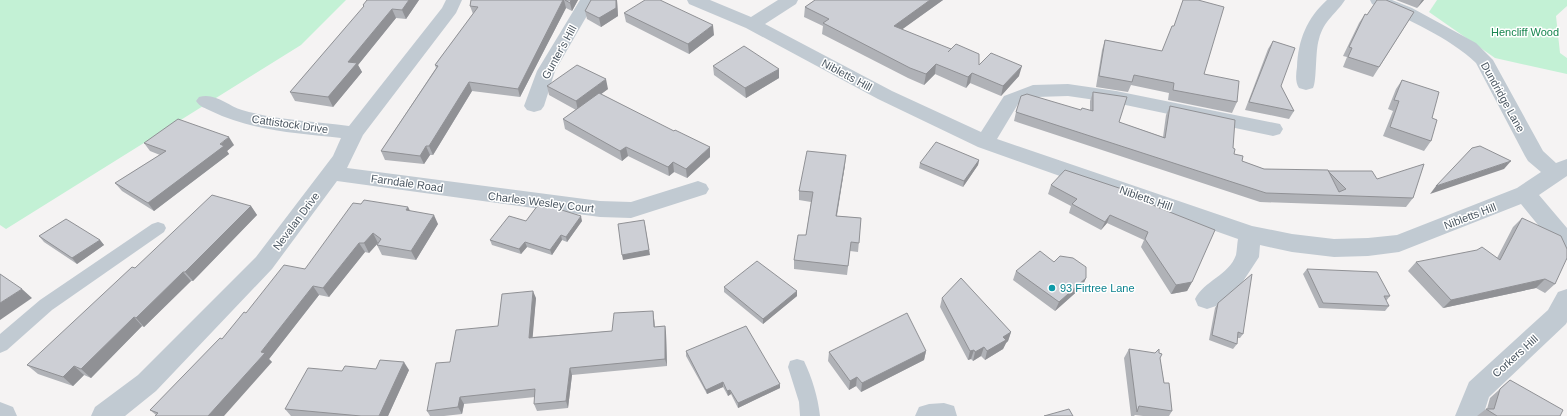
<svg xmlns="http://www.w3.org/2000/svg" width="1567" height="416" font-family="Arial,sans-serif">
<rect width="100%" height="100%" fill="#f5f3f3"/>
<path fill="#c3f1d5" d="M0 0H346L301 45 6 229 0 225Z
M1437 0H1567V6L1556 16 1560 53 1567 58V74L1495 58 1429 12Z"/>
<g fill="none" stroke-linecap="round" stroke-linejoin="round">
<path fill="#c1cad2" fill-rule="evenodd" d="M158 222 164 224 166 228 164 232 52 310 7 350 0 353V334L40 300 152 224Z
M797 359 804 361C812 378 818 397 820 416H800L799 402 788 367 790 361Z"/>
<path fill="#c1cad2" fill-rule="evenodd" d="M446 0H462L456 13 363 135 347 168 600 201 631 202 698 181 706 184 709 189 706 194 631 218 600 217 337 181 272 269 156 391 125 416H91L95 407 138 375 256 257 333 156 341 138C297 133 252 131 211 111 205 108 200 107 196 101L199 97C215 92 228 106 242 110 276 120 314 121 349 126L442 8Z
M580 0H596L555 71 544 106 541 110 534 112 527 110 524 106 537 71Z
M687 0H710L751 17 778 0H798L796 4 765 24 892 91 981 132 1004 96 1033 85 1068 84 1116 91 1280 124 1283 129 1280 134 1273 136 1116 103 1068 96 1036 97 1018 104 997 139 1252 226 1292 234 1334 239 1368 238 1397 235 1517 188 1541 172 1528 161 1525 156 1476 63C1450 38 1406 18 1372 4L1370 0H1392L1412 8 1476 43 1493 60 1543 151 1556 163 1567 159V176L1539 195 1567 228V260L1559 257 1552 242 1521 204 1399 252 1368 256 1334 257 1292 252 1260 245 1259 257 1240 286 1216 306 1207 309 1198 306 1195 299C1204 281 1229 275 1236 255 1237 250 1237 244 1238 239L978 147 878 99 746 28 689 4Z
M1327 0H1345C1336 14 1324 20 1319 39 1315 51 1317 81 1313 88L1306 90 1299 88C1295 82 1296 74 1297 67 1298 40 1307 18 1327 0Z
M1567 289V322L1566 324 1489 397 1483 416H1455L1469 382 1548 310 1558 292Z
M0 402 13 407 17 416H0Z
M944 403 954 406 957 416H915L919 407 929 404Z"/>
</g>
<path fill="#b0b2b7" d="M419 0 406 19 396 18 358 65 362 72 333 107 295 101 290 92 364 7 363 5Z
M471 0H578L572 11 566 8 520 97 472 91 433 155H430L424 164 385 160 381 151 436 68 435 65 473 14 470 6Z
M591 0H617L618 16 601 27 587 19 585 11Z
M815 0H943L902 29 979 65 1019 76 1001 96 970 83 966 88 935 74 924 85 908 78 822 34 823 26 804 17 805 7Z
M1183 0 1204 74 1237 102 1232 113 1168 100 1169 93 1131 85 1128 92 1096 87 1102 50 1105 40 1162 51 1174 26Z
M1396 0H1424L1417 8Z
M1414 12 1373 77 1343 67 1347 57 1343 56 1359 23 1365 14 1367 15Z
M624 13 714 35 689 54 626 22Z
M1273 41 1281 86 1294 111 1289 119 1245 110 1268 49Z
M713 66 779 78 746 98 714 75Z
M1402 80 1432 118 1431 141 1424 151 1383 136 1393 111 1388 109 1396 89Z
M547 86 608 89 601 94 710 157 687 178 674 172 669 176 628 156 622 161 565 129 563 119 576 110 549 95Z
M1093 92 1119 122 1163 137 1166 115 1170 106 1233 148 1234 154 1242 161 1264 169 1328 171 1377 179 1413 198 1406 207 1260 202 1014 121 1016 112 1090 110V101Z
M144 143 234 145 227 151 229 154 154 211 122 191 115 183 160 155 150 151Z
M979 160 978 165 963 187 919 168 920 163Z
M845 165 837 216 861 218 858 252 850 251 847 275 794 269V260L806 235 811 202 799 200V191Z
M1051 185 1122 189 1192 282 1187 291 1171 294 1141 247 1144 240 1107 223 1101 230 1069 213 1071 206 1048 194Z
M251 206 257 215 193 281H191L144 327 142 326 91 378 84 375 73 386 38 374 27 365 135 268Z
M410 211 438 224 416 260 382 255 377 245 378 243 369 253 365 252 329 297 319 295 269 359 272 362 156 415 150 410 222 339 246 313 305 269Z
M1522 218 1555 284 1545 293 1536 288 1443 308 1408 271 1416 262 1497 258 1513 227Z
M526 221H582L567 242 562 240 552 255 527 247 521 254 492 245 490 240Z
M39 236 100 240 104 245 77 264 44 242Z
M1054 262 1086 278 1082 287 1055 311 1013 280 1016 271Z
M1307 269 1390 296 1386 301 1389 306 1385 311 1319 308 1303 274Z
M724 287 797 291V296L763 324 724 292Z
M536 298 532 337 612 331 653 311 654 318 655 327 665 326 666 333 667 366 572 375 568 408 537 411 534 404 535 397 464 404 462 414 444 416H430L427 411 450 362Z
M942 298 1011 332 1008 341 1006 343 1003 349 985 360 981 356 973 361 971 359 968 360 940 307Z
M1218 303 1243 334 1240 338H1237V344L1233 349 1209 340 1215 308Z
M1129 349 1160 358 1164 383 1172 411 1169 416H1143L1135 415 1134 416H1131L1124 358Z
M686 351 780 388 738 408 731 394 728 396 723 387 707 394 686 356Z
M926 351 924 360 861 392 856 386 849 390 828 361 829 352Z
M376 369 409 370 388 416H291L285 409 342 371Z
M1510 380 1560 416H1477L1486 409H1487L1490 398Z"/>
<path fill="#909195" d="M409 0H419L406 19 402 10Z
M563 0H564L566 8 520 97 518 89Z
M571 0H578L572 11 570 3Z
M616 0H617L618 16 601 27 599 18Z
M930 0H943L893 36 894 26Z
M1422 0H1424L1417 8Z
M392 9 396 18 358 65 362 72 333 107 328 97 348 62Z
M713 25 714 35 689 54 688 44Z
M936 64 935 74 924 85 926 74Z
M1022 66 1019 76 1001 96 1003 86Z
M779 69V78L746 98 745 88Z
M972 73 970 83 966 88 968 77Z
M606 79 608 89 578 111 576 101Z
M469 82 472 91 433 155 429 146Z
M229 137 234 145 227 151 229 154 154 211 148 203Z
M426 146 430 155 424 164 420 156Z
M626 147 628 156 622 161 620 151Z
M710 147V157L687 178 686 169Z
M846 155 845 165 835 225 836 216Z
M979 160 978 165 963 187 964 181Z
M1511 161 1504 169 1430 194 1436 186Z
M673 162 674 172 669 176 668 167Z
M251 206 257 215 193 281 185 272Z
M408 207 413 216 406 210Z
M434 215 438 224 416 260 411 251Z
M1110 215 1107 223 1101 230 1105 222Z
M581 216 582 221 567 242 566 237Z
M645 225 650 255 623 260 622 255Z
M373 233 378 243 369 253 364 243Z
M561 235 562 240 552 255 550 250Z
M100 240 104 245 77 264 72 258Z
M525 242 527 247 521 254 519 249Z
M359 243 365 252 329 297 323 288Z
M183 272 191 281 144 327 136 318Z
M1086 278 1082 287 1055 311 1059 302Z
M1545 279 1536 288 1443 308 1451 300Z
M1192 282 1187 291 1171 294 1176 285Z
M313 286 319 295 269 359 272 362 224 416H208L261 352Z
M22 289 32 298 0 320V303Z
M533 291 536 298 532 345 529 338Z
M797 291V296L763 324V319Z
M653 311 654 318 655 334 654 327Z
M134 317 142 326 91 378 81 369Z
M665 326 666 333 667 366 665 359Z
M1011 332 1008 341 1006 343 1003 349 985 360 987 351 1003 337Z
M984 347 981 356 973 361 975 352Z
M974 350 971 359 968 360 970 351Z
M926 351 924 360 861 392 862 383Z
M404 362 409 370 388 416H379Z
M74 366 84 375 73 386 63 377Z
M570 368 572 375 568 408 566 401Z
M857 377 856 386 849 390 850 381Z
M723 382V387L707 394 706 390Z
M780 384V388L738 408V403Z
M730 390 731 394 728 396 727 391Z
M460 397 464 404 462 414 458 407Z"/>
<path fill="#cdcfd5" stroke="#909195" d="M367 0H409L402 10 392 9 348 62 357 63 328 97 290 92 364 6 363 5Z
M471 0H563L518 89 469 82 429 146H426L420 156 381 151 438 66 435 65 478 7 470 6Z
M565 0H571L570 3Z
M591 0H616V8L599 18 585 11Z
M645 0H660L713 25 688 44 624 13Z
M815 0H930L894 26 951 49 948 52 956 44 979 54V65L991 53 1022 66 1003 86 972 73 968 77 936 64 926 74 910 68 823 23 829 19 805 7Z
M1183 0H1198L1224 7 1204 74 1239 81 1237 102 1173 90 1174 83 1134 75 1132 82 1099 76 1105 40 1162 51 1172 26H1174Z
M1377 0H1386L1414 12 1379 67 1348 57 1352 48 1349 47 1365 14 1367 15Z
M1273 41 1295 48 1281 86 1294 111 1249 102Z
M744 46 779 69 745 88 713 66Z
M577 65 606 79 576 101 547 86Z
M1402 80 1439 92 1432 118 1437 120 1431 141 1390 127 1399 101 1394 100Z
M1093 92 1127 97 1119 122 1165 138 1170 106 1235 120 1233 148 1235 149 1234 154 1243 156 1242 161 1264 169 1328 170 1339 192 1346 189 1328 171H1372L1377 179 1424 164 1413 198 1266 193 1016 112 1021 96 1027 94 1081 110 1082 108 1093 111Z
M599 93 674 131 675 130 710 147 686 169 673 162 668 167 626 147 620 151 563 119Z
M178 119 229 137 220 144 224 146 148 203 115 183 166 151 144 143Z
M936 142 979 160 964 181 920 163Z
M1480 146 1511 161 1436 186 1472 148Z
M807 151 846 155 836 216 861 218 859 243 851 242 848 266 794 260 798 235H806L813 192 799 191Z
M1065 170 1122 189 1157 207 1215 230 1192 282 1176 285 1145 239 1148 232 1110 215 1105 222 1072 204 1077 199 1051 185Z
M212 195 251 206 185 272H183L136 318 134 317 81 369 74 366 63 377 27 365 132 267 135 268Z
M364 200 408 207 406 210 434 215 411 251 377 245 381 239 373 233 364 243H359L323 288 313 286 261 352 265 353 208 416H155L158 413 150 410 220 338 222 339 244 312 246 313 284 265 305 269 353 203 361 204Z
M538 205 547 208 548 206 552 207 581 216 566 237 561 235 550 250 525 242 519 249 490 240 509 216 526 221Z
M1522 218 1561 236 1567 249V258L1555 284 1545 279 1451 300 1416 262 1477 250 1482 247 1500 260Z
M66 219 100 240 72 258 39 236Z
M644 220 649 250 622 255 618 224Z
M1040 251 1054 262 1060 256 1073 258 1086 267V278L1059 302 1016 271Z
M757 261 797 291 763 319 724 287Z
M1307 269 1377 272 1390 296H1384L1389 306 1323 303Z
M0 274 22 289 0 303Z
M1252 274 1243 334 1238 332 1237 344 1212 335 1218 303Z
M961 278 1011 332 1003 337 1006 340 987 351 984 347 975 352 974 350 970 351 942 298Z
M533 291 529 338 612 331 614 313 653 311 654 327 665 326V359L570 368 566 401 534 404 535 389 460 397 458 407 427 411 436 363 450 362 456 330 498 326 502 294Z
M907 313 926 351 862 383 857 377 850 381 829 352Z
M746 326 780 384 738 403 730 390 727 391 723 382 706 390 686 351Z
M1129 349 1155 353 1159 349V353L1162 354 1160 358 1164 383H1169L1172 411 1139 406 1137 412Z
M380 360 404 362 379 416H361L285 409 308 368 342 371 345 366 376 369Z
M1510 380 1563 410 1560 416H1497L1486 409H1494L1500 389Z
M1069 409 1073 416H1044Z"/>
<circle fill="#0f9aa8" stroke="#fff" stroke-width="1.5" cx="1052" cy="288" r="4"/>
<g text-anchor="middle" stroke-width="3" stroke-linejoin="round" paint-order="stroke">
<g font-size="11" fill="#17864f" stroke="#fff">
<text x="1525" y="36">Hencliff Wood</text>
</g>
<g font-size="11" fill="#4a5661" stroke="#fff">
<text transform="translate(559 52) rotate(-61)" y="4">Gunter's Hill</text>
<text transform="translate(847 75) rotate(28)" y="4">Nibletts Hill</text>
<text transform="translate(1503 97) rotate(61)" y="4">Dundridge Lane</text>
<text transform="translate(290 124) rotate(8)" y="4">Cattistock Drive</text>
<text transform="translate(407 183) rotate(8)" y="4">Farndale Road</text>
<text transform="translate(1146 198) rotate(19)" y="4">Nibletts Hill</text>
<text transform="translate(541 202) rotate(7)" y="4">Charles Wesley Court</text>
<text transform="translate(1470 216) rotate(-21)" y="4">Nibletts Hill</text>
<text transform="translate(296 221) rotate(-53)" y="4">Nevalan Drive</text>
<text transform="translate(1515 356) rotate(-42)" y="4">Corkers Hill</text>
</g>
<g font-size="11" fill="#0d838f" stroke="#fff" text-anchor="start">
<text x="1060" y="292">93 Firtree Lane</text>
</g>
</g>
</svg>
